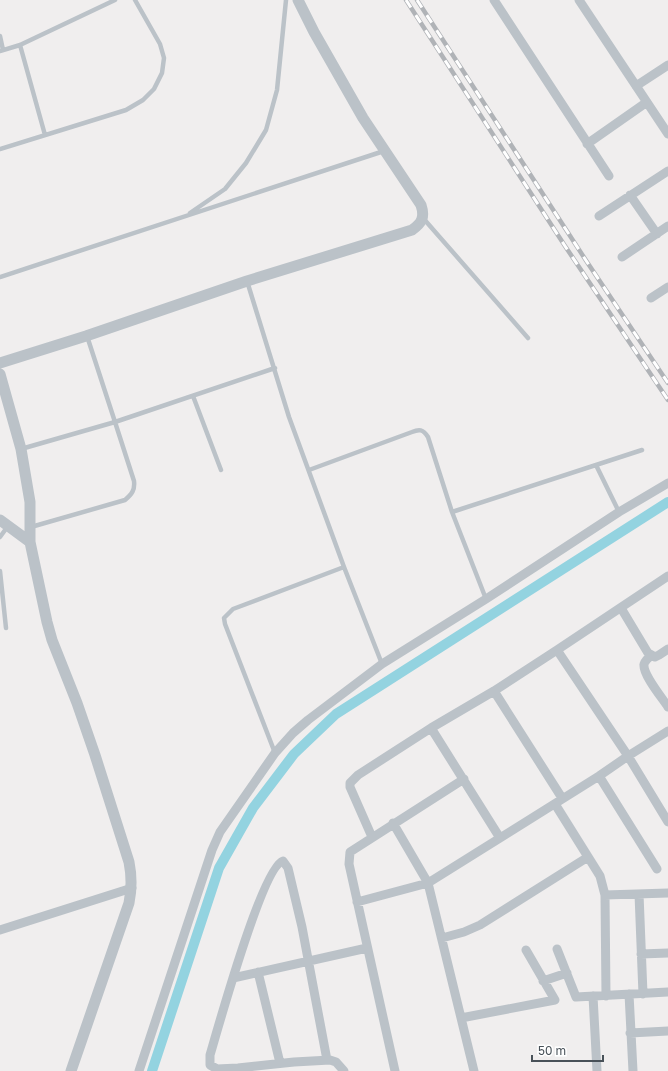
<svg xmlns="http://www.w3.org/2000/svg" width="668" height="1071" font-family="'Golos Text',sans-serif">
<rect width="100%" height="100%" fill="#f0eeee"/>
<g fill="none" stroke-linecap="round" stroke-linejoin="round">
<path stroke="#93d3e0" stroke-width="10" d="M152 1071 219 868 253 808 294 754 336 714 668 502"/>
<path stroke="#bbc2c8" stroke-width="4.5" d="M0 36 3 50
M20 45 45 135
M0 51 20 45 115 0
M0 149 126 110 143 100 154 89 162 73 164 58 160 44 135 0
M190 213 225 189 246 163 266 130 277 90 286 0
M423 218 528 338
M0 277 384 151
M247 281 289 417 344 567 382 664
M193 396 221 470
M21 449 115 422 87 336
M596 465 619 512
M309 470 412 432C419 429 423 429 428 437L452 512 486 599
M452 512 642 450
M31 527 125 500C132 494 135 490 134 481L115 422 275 368
M0 537 8 526
M0 571 6 628
M275 753 225 624 224 618 233 609 344 567"/>
<path stroke="#bbc2c8" stroke-width="9" d="M494 0 609 176
M579 0 668 134
M636 86 668 65
M587 144 647 102
M630 195 657 234
M599 216 668 171
M622 257 668 226
M651 298 668 287
M621 608 648 653 655 657 659 655 668 649
M557 650 628 756 668 822
M651 655C649 658 644 661 644 665 643 675 663 699 668 707
M494 691 562 798
M431 728 500 838
M599 776 657 869
M555 804 600 876 605 895 606 996
M393 823 428 883 474 1071
M372 837 350 787V783L358 775 431 728 494 691 557 650 668 576
M639 894 643 994
M605 895 668 893
M357 902 428 883 599 776 628 756 668 731
M0 930 132 888
M442 938 464 932 480 925 588 857
M557 949 576 997 668 992
M641 954 668 953
M258 972 280 1063
M233 978 367 948
M543 981 567 973
M629 994 633 1071
M593 996 597 1071
M461 1018 555 1000 526 950
M630 1033 668 1031
M327 1060 302 927 288 868 283 861C263 866 218 1028 210 1055V1065L217 1069 238 1068 294 1062 330 1060 336 1062 344 1071
M139 1071 212 850 220 832 275 753 293 733 308 720 382 664 486 599 619 512 668 483
M395 1071 349 864 350 852 464 779"/>
<path stroke="#bbc2c8" stroke-width="11" d="M0 363 86 336 247 281 412 230C422 223 425 217 421 205L363 118 314 32 298 0
M0 374 21 449 30 502V542L47 622 52 640 77 703 95 755 129 862C132 877 132 888 129 903L71 1071
M0 520 30 542"/>
<g stroke="#b0b3b7" stroke-width="4.5">
<path id="rail" d="M406 0 565 246 668 400
M417 0 587 262 668 383"/>
</g>
<use href="#rail" stroke="#fff" stroke-width="3" stroke-dasharray="9" stroke-linecap="butt"/>
</g>
<path d="M532 1055v6h71v-6" fill="none" stroke="#485158" stroke-width="2"/>
<text x="538" y="1055" font-size="12" fill="#485158" stroke="#ffffff" stroke-width="3" paint-order="stroke">50 m</text>
</svg>
